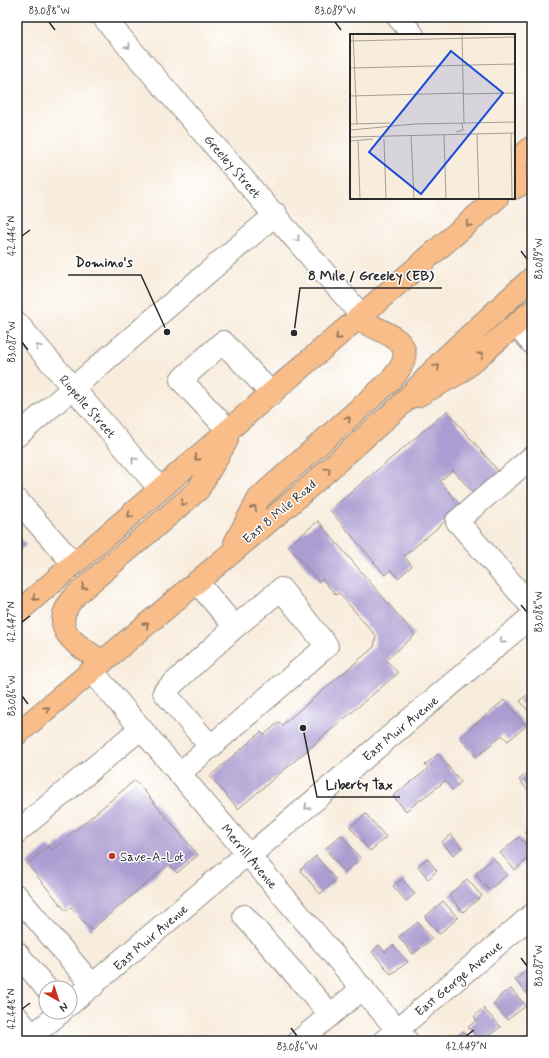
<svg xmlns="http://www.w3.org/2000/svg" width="549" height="1058" font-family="Mynerve,sans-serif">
<rect width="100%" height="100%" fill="#fff"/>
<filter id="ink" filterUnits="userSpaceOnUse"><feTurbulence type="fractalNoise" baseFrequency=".025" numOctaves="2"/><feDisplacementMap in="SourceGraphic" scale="8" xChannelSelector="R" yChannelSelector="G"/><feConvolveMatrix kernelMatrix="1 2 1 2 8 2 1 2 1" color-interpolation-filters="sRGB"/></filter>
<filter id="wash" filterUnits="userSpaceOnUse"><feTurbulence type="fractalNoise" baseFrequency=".012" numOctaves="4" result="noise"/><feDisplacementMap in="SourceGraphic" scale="16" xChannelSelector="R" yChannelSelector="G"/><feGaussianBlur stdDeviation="0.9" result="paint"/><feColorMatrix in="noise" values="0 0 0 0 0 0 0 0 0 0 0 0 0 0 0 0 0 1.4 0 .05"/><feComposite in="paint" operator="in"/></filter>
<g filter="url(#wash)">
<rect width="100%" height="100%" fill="#f8ecdc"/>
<g id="blocks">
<path fill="#ab9dd1" d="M447 411 500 473 475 495 453 470 440 481 462 507 404 556 412 566 398 578 391 570 385 575 330 510Z
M318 521 415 635 386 660 398 673 238 809 210 776 261 732 264 735 279 722 282 725 374 647 376 636 339 593 336 595 322 579 319 582 288 546Z
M17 535 26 545 17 552Z
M532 691V715L520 701Z
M504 700 526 726 508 741 502 735 476 757 460 737Z
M438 754 461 782 452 790 445 781 406 811 393 796 428 769 425 765Z
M529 771 532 774V795L519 780Z
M135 780 198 855 177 873 169 864 91 930 71 907 66 911 27 864 48 846 52 850Z
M366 814 386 837 370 851 350 827Z
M532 826V840L525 832Z
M451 834 462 848 453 855 442 842Z
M341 835 361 859 345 872 325 849Z
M519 837 532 852V855L515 870 500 853Z
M316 856 336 880 320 894 300 870Z
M427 858 437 871 428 879 418 866Z
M493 858 507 875 489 890 475 874Z
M402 879 415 894 406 901 393 886Z
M467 879 482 896 463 912 449 895Z
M443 901 458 918 439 934 425 917Z
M418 922 432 939 413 954 399 937Z
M379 945 385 952 393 945 408 962 391 974 372 952Z
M532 966V999L515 980Z
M511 989 526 1006 507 1020 493 1004 504 992 505 993Z
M483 1008 501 1027 481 1041 468 1027 477 1020 474 1017Z
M463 1031 471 1041H449L448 1039 452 1036 454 1038Z"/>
</g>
</g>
<g filter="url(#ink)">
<use href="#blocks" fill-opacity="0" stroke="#928c84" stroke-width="1"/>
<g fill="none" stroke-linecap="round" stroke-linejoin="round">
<g stroke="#928c84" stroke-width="24">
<path id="minor" d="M103 17 362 316
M398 17 413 35
M17 323 160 489
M516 325 532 343
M229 431 181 380 223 342 272 394
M17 436 276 214
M532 457 457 521 532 607
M17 500 74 564
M92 671 407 1041
M211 747 164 692 235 627
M180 773 327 646 281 589 235 627 197 582
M17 832 141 728
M250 855 532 616
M17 896 93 986
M244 916 330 1014
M17 953 46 988
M70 1004 248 853
M17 1017 37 1041
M26 1041 61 1012
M299 1041 363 988
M384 1041 532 915"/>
</g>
<g stroke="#928c84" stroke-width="24">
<path id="highway" d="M514 168 519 158 532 147
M514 188 532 179
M417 396 459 373 532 311
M235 543 259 498 388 383C426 344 391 335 358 320
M17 613 497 198
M103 662C74 643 45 628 77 594L198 490 227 440
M17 734 299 496 401 405 445 358 532 278"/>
</g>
<use href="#minor" stroke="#fff" stroke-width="22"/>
<use href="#highway" stroke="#f8bd88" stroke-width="22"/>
</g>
<defs><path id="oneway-chevron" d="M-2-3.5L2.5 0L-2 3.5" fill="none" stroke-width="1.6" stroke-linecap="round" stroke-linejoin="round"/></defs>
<g stroke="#a0a0a0">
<use href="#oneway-chevron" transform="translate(128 46) rotate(49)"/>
<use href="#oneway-chevron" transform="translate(297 239) rotate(50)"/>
<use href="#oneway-chevron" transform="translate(38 347) rotate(-131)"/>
<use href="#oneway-chevron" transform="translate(134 460) rotate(-130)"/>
<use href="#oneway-chevron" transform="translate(502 641) rotate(140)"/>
<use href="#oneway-chevron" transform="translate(307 807) rotate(140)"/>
</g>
<g stroke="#876d55">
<use href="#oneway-chevron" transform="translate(468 224) rotate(139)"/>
<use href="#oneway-chevron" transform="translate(338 337) rotate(139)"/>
<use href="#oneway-chevron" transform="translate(481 355) rotate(-41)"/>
<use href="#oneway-chevron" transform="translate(437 367) rotate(-47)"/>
<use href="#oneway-chevron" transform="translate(348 419) rotate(-42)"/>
<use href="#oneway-chevron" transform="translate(197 458) rotate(140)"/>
<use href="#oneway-chevron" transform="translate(328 470) rotate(-42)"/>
<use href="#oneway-chevron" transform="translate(183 503) rotate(139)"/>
<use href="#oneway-chevron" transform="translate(254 508) rotate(-61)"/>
<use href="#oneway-chevron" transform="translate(130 515) rotate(139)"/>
<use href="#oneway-chevron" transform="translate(84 587) rotate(139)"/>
<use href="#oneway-chevron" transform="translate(35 598) rotate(139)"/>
<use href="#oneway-chevron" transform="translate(146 625) rotate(-40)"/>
<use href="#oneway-chevron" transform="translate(47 709) rotate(-40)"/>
</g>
</g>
<path fill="none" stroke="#2b2b2b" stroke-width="1.5" d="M49 22 55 30M335 22 341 30M22 236 30 230M521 251 527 259M22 342 28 350M521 605 527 612M22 622 30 616M22 696 28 704M521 958 527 966M22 1009 30 1003M291 1028 297 1036M466 1036 474 1030"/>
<circle fill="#c8321e" stroke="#fff" stroke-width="1.5" cx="112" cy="856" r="4"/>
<g text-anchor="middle" stroke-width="3" stroke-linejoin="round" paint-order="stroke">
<g font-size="13" fill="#2b2b2b" stroke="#fff">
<text transform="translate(233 166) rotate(49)" y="5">Greeley Street</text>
<text transform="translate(88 406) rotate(49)" y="5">Riopelle Street</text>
<text transform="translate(279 511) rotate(-40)" y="5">East 8 Mile Road</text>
<text transform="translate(400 728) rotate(-40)" y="5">East Muir Avenue</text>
<text transform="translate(250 856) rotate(50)" y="5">Merrill Avenue</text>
<text transform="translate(150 937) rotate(-41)" y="5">East Muir Avenue</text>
<text transform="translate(458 978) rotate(-40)" y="5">East George Avenue</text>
</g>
<g font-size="13" fill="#2b2b2b" stroke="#fff" text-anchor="start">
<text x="120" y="861">Save-A-Lot</text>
</g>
</g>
<g transform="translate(350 34)">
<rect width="165" height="165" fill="#f8ecdc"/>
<path fill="none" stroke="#a69f95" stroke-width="1" d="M3 0 7 90M112 0 114 89M0 7 165 3M0 34 165 30M113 60 165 59M0 62 113 59M0 90 40 89M0 96 65 90 165 88M106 98 113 96 112 89M161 99 162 165M127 100 129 165M94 101 96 165M61 102 64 165M0 103 165 99M34 105 36 165M0 107 23 105M8 107 10 165"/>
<path fill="#1d4ed8" fill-opacity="0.15" stroke="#1d4ed8" stroke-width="2" d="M101 17 153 59 71 160 19 118Z"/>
<rect width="165" height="165" fill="none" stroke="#2b2b2b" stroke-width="2"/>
</g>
<path fill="none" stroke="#2b2b2b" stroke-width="1.5" d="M167 332L141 275H68M294 333L300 288H442M303 728L317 797H400"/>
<g fill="#2b2b2b" stroke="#fff" stroke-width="1.5">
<circle cx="167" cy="332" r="4"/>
<circle cx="294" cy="333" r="4"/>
<circle cx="303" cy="728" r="4"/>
</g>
<g font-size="14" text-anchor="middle" font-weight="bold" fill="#2b2b2b" stroke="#fff" stroke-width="3" stroke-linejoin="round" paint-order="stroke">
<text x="104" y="267">Domino's</text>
<text x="371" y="280">8 Mile / Greeley (EB)</text>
<text x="359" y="789">Liberty Tax</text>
</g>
<rect width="549" height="1058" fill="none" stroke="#fff" stroke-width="44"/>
<g transform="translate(58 1000) rotate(141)"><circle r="19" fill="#ffffff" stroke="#aaaaaa"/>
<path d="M0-3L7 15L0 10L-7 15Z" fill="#c8321e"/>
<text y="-6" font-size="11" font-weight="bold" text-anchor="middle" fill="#2b2b2b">N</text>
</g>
<rect x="22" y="22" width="505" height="1014" fill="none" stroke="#2b2b2b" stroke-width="1.5"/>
<g font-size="10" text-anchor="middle" fill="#2b2b2b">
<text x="49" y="14">83.088°W</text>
<text x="335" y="14">83.089°W</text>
<text transform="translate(11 236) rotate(-90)" y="4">42.446°N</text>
<text transform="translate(538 259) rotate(-90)" y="4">83.089°W</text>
<text transform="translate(11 342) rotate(-90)" y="4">83.087°W</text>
<text transform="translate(538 612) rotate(-90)" y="4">83.088°W</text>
<text transform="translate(11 622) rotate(-90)" y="4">42.447°N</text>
<text transform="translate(11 696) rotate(-90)" y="4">83.086°W</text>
<text transform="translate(538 966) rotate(-90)" y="4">83.087°W</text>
<text transform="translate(11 1009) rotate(-90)" y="4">42.448°N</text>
<text x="297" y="1050">83.086°W</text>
<text x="466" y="1050">42.449°N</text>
</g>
</svg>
